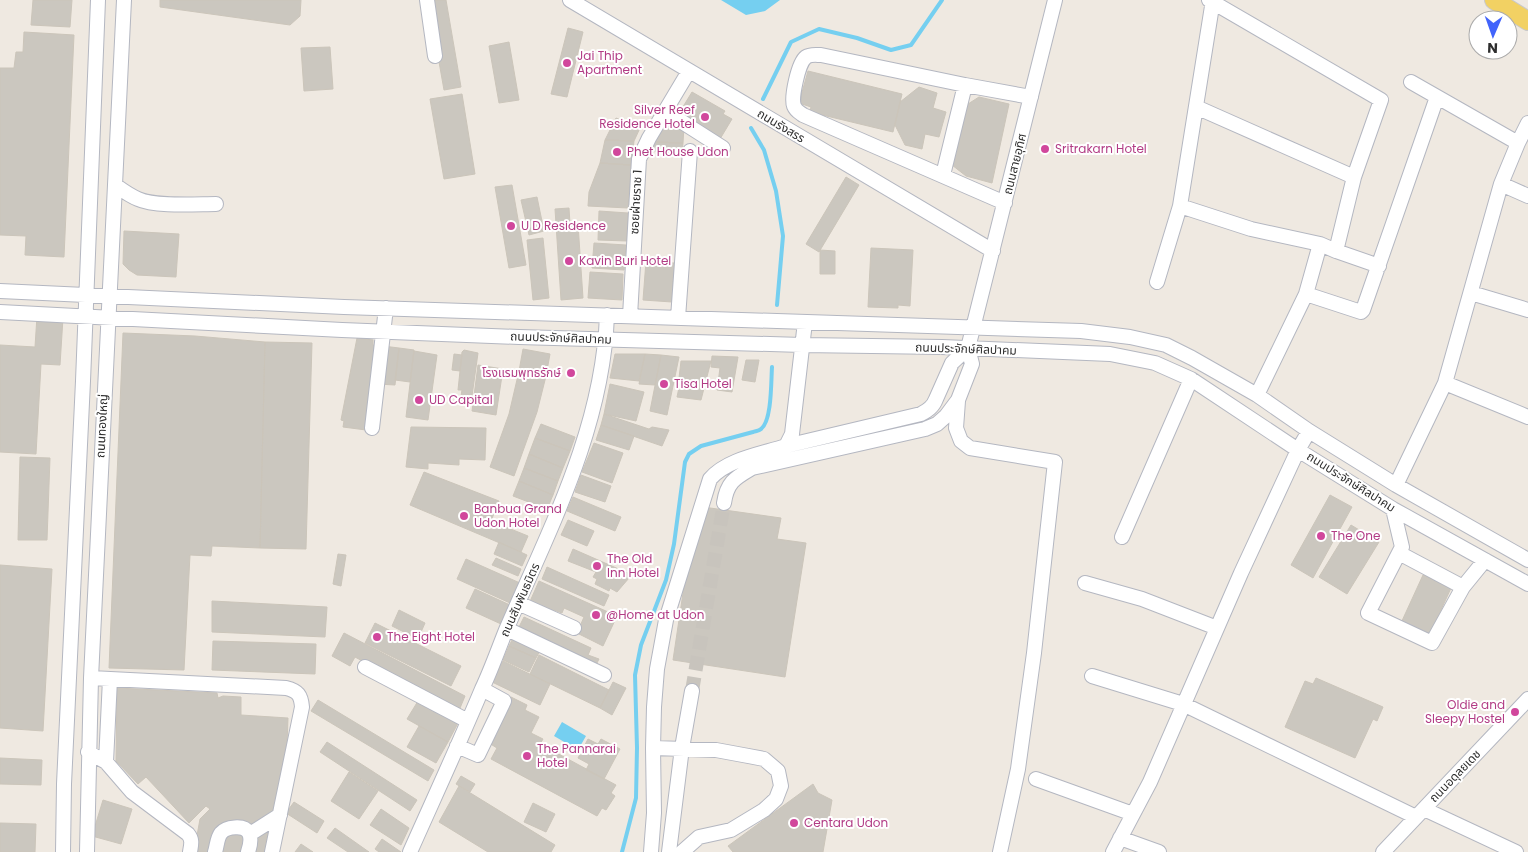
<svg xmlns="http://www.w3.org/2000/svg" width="1528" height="852" font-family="Poppins,'Noto Sans Thai',sans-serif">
<rect width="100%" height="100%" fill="#efe9e1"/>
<path fill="#75cff0" d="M721 0H780L765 11 746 15Z
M562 722 586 736 578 750 554 736Z"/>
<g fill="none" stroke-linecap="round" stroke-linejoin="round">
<path stroke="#75cff0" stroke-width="4" d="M763 99 791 42 819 29 857 38 891 50 911 45 942 0
M751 128 764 150 776 191 783 236 777 305
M622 852 636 798 637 748 635 675 641 645 666 580 674 544 685 462 689 454 701 446 753 432C756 431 759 431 761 429 772 421 771 381 772 367"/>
</g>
<path fill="#cbc7bf" stroke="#cbc5ba" d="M33 0H72L70 27 31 25Z
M160 0H301L300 16 290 25 160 7Z
M428 0H446L461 87 444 90Z
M568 28 583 32 567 97 551 94Z
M24 32 74 35 64 257 25 255 26 236 0 235V68H14L16 52H23Z
M509 42 519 100 499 103 489 46Z
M330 47 333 89 304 91 301 48Z
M808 71 902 94 893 132 810 112 811 107 799 103Z
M919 87 937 93 933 108 946 112 939 137 925 134 922 149 905 145 895 125 900 102Z
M692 92 725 111 723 114 732 119 720 139 678 115Z
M462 94 475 174 444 179 430 99Z
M979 97 1009 104 992 183 966 176 952 165 968 104Z
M616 118 640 128 634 141 605 140Z
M664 124 684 126 683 143 654 142Z
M605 140 634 141 631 165 600 163Z
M654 142 683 143 682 153 653 151Z
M600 163 631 165 628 208 588 206 589 192Z
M846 177 859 185 819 252 806 244Z
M512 185 526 265 509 268 495 187Z
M537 197 544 231 529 235 521 200Z
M569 208 570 224H578L583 298 561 300 555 209Z
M599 211 628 213 627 241 598 240Z
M124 231 179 234 176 277 137 275 129 270 123 264Z
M543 238 549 298 533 300 527 240Z
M594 243 626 245 624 270 592 268Z
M871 248 913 250 910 306 898 305V308L868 307Z
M820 250 835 251V274H820Z
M646 261 674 263 672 302 643 300Z
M590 272 623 274 622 300 588 298Z
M37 316 63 318 60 365 41 364 36 454 0 452V345L35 347Z
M123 333 195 336 265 342 260 548 212 546 211 556 190 555 184 670 109 668Z
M357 338 373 340V345L377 346 366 430 343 427 344 421 341 420Z
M265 342 312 343 306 549 260 548Z
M383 346 399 348 395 385 378 384Z
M399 348 414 350 410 382 395 380Z
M523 349 550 354 546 376 519 371Z
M464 350 478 353 471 403 460 402 462 390H458L462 352Z
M414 351 437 355 428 420 406 417Z
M454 354 462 355 460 371 452 370Z
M615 354H645L639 381 610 378Z
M645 354 661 355 655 385 639 384Z
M661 355 679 357 667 415 650 411Z
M712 356 738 357 732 392 717 390 720 368 711 367Z
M746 360H759L755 382 742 380Z
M681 361H711L701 400 677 397 681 378H679Z
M478 365 503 369 496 415 472 411Z
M519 371 546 376 537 412 514 476 490 467 509 414Z
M610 384 644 392 636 421 604 414Z
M604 414 649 429 652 427 669 430 662 446 601 425Z
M541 424 575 437 570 451 535 438Z
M601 425 634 436 629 450 596 440Z
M411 427 486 428 485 460 459 459V465L428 463V469L406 467Z
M535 438 570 451 563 468 529 454Z
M594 443 623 453 612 483 582 472Z
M529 454 563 468 558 481 524 468Z
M20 457 50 458 47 540H18Z
M524 468 558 481 553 495 519 481Z
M424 472 499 501 491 521 528 536 521 552 410 505Z
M581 475 611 486 605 502 575 492Z
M519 481 553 495 547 509 513 496Z
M1330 495 1352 507 1313 578 1291 565Z
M573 497 621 517 615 531 567 511Z
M696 506 781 518 777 539 806 543 785 677 673 660Z
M568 520 594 531 587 546 561 535Z
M1351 525 1379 542 1347 594 1319 577Z
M499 542 527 555 522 566 494 554Z
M573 549 630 574 629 578 617 592 610 588 609 591 595 584 597 579 593 577 596 572 568 561Z
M338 554 346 555 341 586 333 584Z
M496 558 521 569 518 576 492 565Z
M466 559 520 583 510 603 457 579Z
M0 565 52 569 43 731 0 728Z
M547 567 609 595 604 606 542 579Z
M1423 575 1451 588 1429 636 1401 623Z
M539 581 617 616 603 646 577 633 584 617 564 608 562 613 554 610 551 616 528 606Z
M475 589 510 605 501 624 466 608Z
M212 601 327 607 325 637 212 632Z
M399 610 425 623 418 639 392 626Z
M524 617 591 648 588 655 599 659 595 667 517 631Z
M375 623 461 666 451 686 365 643Z
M344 633 465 696 458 713 355 657 350 666 332 656Z
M513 638 540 651 536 658 509 646Z
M213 641 316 644 315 674 212 670Z
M509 646 536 658 529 672 503 660Z
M539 655 609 690 600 708 530 674Z
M503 661 550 684 540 705 492 682Z
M1316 678 1383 707 1377 721 1373 719 1355 758 1285 727 1305 681 1313 684Z
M613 682 626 688 612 715 600 708Z
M117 688 217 693 218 698 223 696 241 697V715L288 718 287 743 264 852H194L200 819 210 809 206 806 189 823 146 777 138 784 116 761Z
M511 697 527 705 525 710 539 717 531 733 543 739 540 744 616 785 611 793 615 796 606 810 602 808 597 816 491 759 497 748 489 743Z
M318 700 434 770 428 781 311 711Z
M418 701 458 723 448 742 407 719Z
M419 726 448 742 436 763 407 747Z
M588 739 598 744 601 739 620 749 604 779 586 770 589 764 578 758Z
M327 742 417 800 410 811 320 752Z
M0 758 42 760 41 785 0 784Z
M349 772 378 791 359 819 331 801Z
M461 776 475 784 470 792 456 784Z
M813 784 818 793 832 800 823 852H733L728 846Z
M459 786 555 845 551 852H488L439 822Z
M103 800 132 809 121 844 92 836Z
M294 802 324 821 317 833 286 813Z
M533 803 555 814 546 832 524 822Z
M381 809 409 828 401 845 370 825Z
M0 823 36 824 35 852H0Z
M335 828 369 852H348L327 838Z
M382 839 401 852H379L375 849Z
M301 844 313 852H295Z"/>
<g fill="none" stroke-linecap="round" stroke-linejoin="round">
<path stroke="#c8c4bd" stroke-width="14" stroke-dasharray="14 7" stroke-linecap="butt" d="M692 691 724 503"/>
<g stroke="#b4b7c1" stroke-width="16">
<path id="minor" d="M427 0 435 56
M570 0 993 251
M1411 82 1518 143
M1196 107 1354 177
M665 111 723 148
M943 175 965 85
M1501 184 1528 196
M115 185C122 190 130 196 138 199 155 207 197 204 216 204
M1005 203 803 115C799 112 796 111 794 106 791 98 798 63 806 57 810 54 816 55 821 55L965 85 1031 97
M1180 206 1213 0
M1336 251 1379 266
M1157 282 1180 206 1251 229 1320 244 1336 251 1354 177 1381 100 1209 0
M0 291 344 307 1081 331 1130 337 1166 345 1192 358 1257 395 1309 431 1396 485 1528 560
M1471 293 1528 310
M1306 294 1361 312 1363 310 1437 97
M0 312 342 330 519 337 802 345 942 347 1110 354 1155 363 1191 379 1298 450 1393 509 1528 584
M630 316 639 159 649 138 689 71
M678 318 690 151
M1445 383 1528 417
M1257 395 1306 294 1320 244
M958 401 956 428 961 441 970 448 1055 462 1034 653 1018 769 1000 852
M372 428 386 308
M786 446 921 414C928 410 933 407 936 399L952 363 968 348
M1396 485 1445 383 1501 184 1518 143 1528 123
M724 503C727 482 735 478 752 468L925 429 937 424 946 416 958 400 972 364 968 348 1055 0
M1393 509 1402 547 1368 613 1432 643 1463 587 1485 560
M1122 537 1191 379
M1399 553 1463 587
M1085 583 1142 599 1217 628
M518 603 574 628
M507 629 604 675
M365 667 468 721
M1092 676 1183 704 1416 817
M91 678 286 688C298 691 301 695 302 707L272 852
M457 746 478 755 504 701 482 689
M653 748 716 750 743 755 764 759 778 771 781 786 776 799 764 810 731 830 699 837 682 852
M88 752 106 762 132 792 188 834C193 840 191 845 190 852
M106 762 110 679
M1036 779 1133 814
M1424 809 1516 852
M250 834 280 815
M1120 838 1159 852
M63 852 64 784 83 381 98 0
M87 852 91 678 124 0
M215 852C217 846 217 838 221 833 226 827 244 824 249 833 252 839 250 846 248 852
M410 852C434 798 459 744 482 689 491 670 498 650 506 630 550 528 603 428 607 315
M651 852 654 813 653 748 654 707 657 669 666 620 710 479C727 459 762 454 786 446L792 434 805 322
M669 852 682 748 692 691
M1113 852 1150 782 1241 573 1298 450 1309 431
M1383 852 1528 699"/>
</g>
<g stroke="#c9c9c9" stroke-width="20">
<path id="major" d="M1494 0 1528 21"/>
</g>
<use href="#minor" stroke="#fff" stroke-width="14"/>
<use href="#major" stroke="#f2d163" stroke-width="18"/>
</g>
<g fill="#d1479c" stroke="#fff" stroke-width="2">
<circle cx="567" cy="63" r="5"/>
<circle cx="705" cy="117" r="5"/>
<circle cx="1045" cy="149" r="5"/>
<circle cx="617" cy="152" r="5"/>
<circle cx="511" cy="226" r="5"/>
<circle cx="569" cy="261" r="5"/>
<circle cx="571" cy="373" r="5"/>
<circle cx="664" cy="384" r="5"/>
<circle cx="419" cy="400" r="5"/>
<circle cx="464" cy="516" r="5"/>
<circle cx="1321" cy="536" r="5"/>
<circle cx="597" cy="566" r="5"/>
<circle cx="596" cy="615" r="5"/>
<circle cx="377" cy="637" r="5"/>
<circle cx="1515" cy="712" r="5"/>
<circle cx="527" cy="756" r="5"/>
<circle cx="794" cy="823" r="5"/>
</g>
<g text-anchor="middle" stroke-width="4" stroke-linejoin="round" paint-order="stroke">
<g font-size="12" fill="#b23c85" stroke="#fff" text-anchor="start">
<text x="577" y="60">Jai Thip<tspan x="577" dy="14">Apartment</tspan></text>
<text x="695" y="114" text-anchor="end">Silver Reef<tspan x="695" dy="14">Residence Hotel</tspan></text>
<text x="1055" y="153">Sritrakarn Hotel</text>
<text x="627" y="156">Phet House Udon</text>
<text x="521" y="230">U D Residence</text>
<text x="579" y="265">Kavin Buri Hotel</text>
<text x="561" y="377" text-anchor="end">โรงเเรมพุทธรักษ์</text>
<text x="674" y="388">Tisa Hotel</text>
<text x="429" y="404">UD Capital</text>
<text x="474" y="513">Banbua Grand<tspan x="474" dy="14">Udon Hotel</tspan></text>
<text x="1331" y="540">The One</text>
<text x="607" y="563">The Old<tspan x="607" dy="14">Inn Hotel</tspan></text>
<text x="606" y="619">@Home at Udon</text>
<text x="387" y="641">The Eight Hotel</text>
<text x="1505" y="709" text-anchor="end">Oldie and<tspan x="1505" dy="14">Sleepy Hostel</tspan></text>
<text x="537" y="753">The Pannarai<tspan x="537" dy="14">Hotel</tspan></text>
<text x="804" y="827">Centara Udon</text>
</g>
<g font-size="12" fill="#2e2e2e" stroke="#fff">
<text transform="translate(781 126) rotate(31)" y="4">ถนนรังสรร</text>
<text transform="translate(1015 164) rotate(-76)" y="4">ถนนสายอุทิศ</text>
<text transform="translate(636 202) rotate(-87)" y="4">ซอยฝ่ายราช 1</text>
<text transform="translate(561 338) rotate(2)" y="4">ถนนประจักษ์ศิลปาคม</text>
<text transform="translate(966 349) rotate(2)" y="4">ถนนประจักษ์ศิลปาคม</text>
<text transform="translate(102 426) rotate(-87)" y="4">ถนนทองใหญ่</text>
<text transform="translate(1351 482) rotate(32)" y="4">ถนนประจักษ์ศิลปาคม</text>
<text transform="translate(520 600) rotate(-66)" y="4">ถนนสัมพันธมิตร</text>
<text transform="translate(1455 776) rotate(-46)" y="4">ถนนอดุลยเดช</text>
</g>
</g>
<g transform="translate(1493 35) rotate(182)"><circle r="24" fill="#ffffff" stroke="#ababab"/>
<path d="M0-4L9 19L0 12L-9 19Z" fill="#4264fb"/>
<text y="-8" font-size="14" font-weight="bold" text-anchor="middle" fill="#2e2e2e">N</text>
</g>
</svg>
